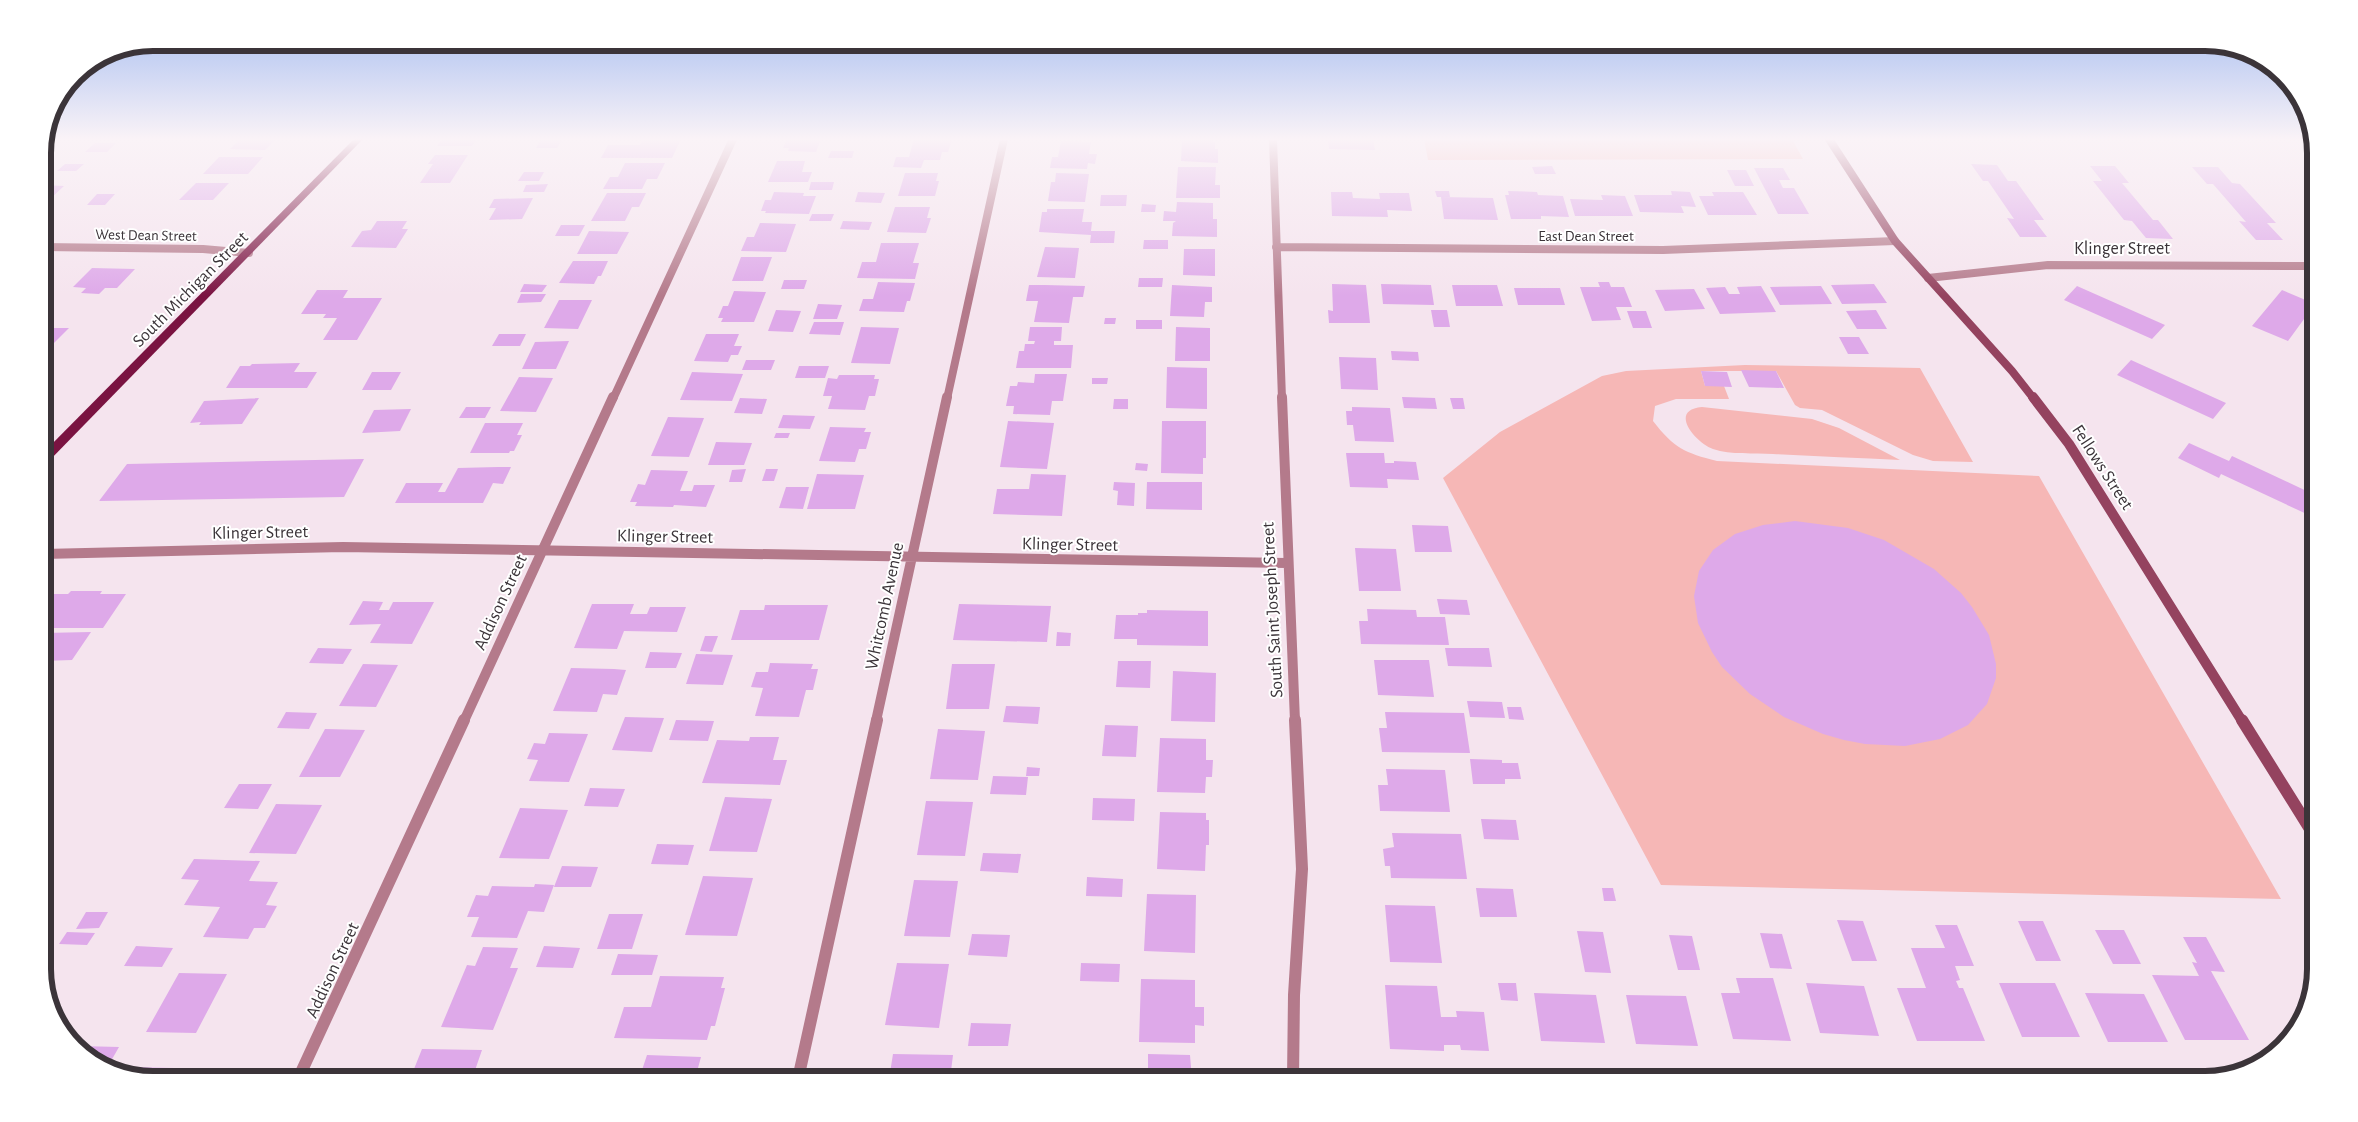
<svg xmlns="http://www.w3.org/2000/svg" width="2358" height="1122" font-family="'Alegreya Sans',sans-serif">
<rect width="100%" height="100%" fill="#f5e4ee"/>
<path fill="#f6b7b6" d="M1424 139H1792L1803 159 1428 160Z
M1745 365 1920 368 1973 462 1933 461 1913 455 1822 410 1800 408 1795 405 1776 371H1701L1705 386H1724L1729 399H1676L1655 406 1653 421C1674 448 1685 453 1717 461L2039 476 2281 899 1661 885 1443 478 1500 432 1602 376 1626 371Z
M1702 407 1812 419 1839 428 1900 460C1858 458 1816 456 1773 454 1754 453 1731 455 1713 449 1695 442 1668 410 1702 407Z"/>
<path fill="#dea9e9" d="M240 139H276L265 150 230 149Z
M442 139H477L472 146H437Z
M643 139H681L672 158H601L608 145H640Z
M787 139H821L816 152 788 151 789 148H783Z
M914 139H952L948 152H942L940 160H924L921 168 893 167 896 157H909Z
M1182 139H1213V142H1215V149H1218V163L1181 161Z
M1328 139H1373L1375 150 1329 149Z
M541 140H562L557 148H536Z
M1061 141 1091 142 1089 154H1097L1095 164 1088 163 1087 169 1050 168 1052 157H1058Z
M95 143H116L107 152H85Z
M831 151H854L852 158H828Z
M435 155H468L450 183H420L433 164H428Z
M219 157H263L248 174H203Z
M777 161H805L802 172H812L808 182H768Z
M625 163H665L657 179H647L642 189H603L610 177H618Z
M65 164H84L76 171H57Z
M1971 164 1997 165 2008 181H2016L2044 220H2034L2047 237H2020L2007 218 2014 219 1988 181H1983Z
M1552 166 1556 174H1535L1532 167Z
M2090 166H2115L2129 183H2122L2153 220H2158L2173 239 2146 238 2132 221 2124 220 2093 181H2102Z
M1178 167H1216L1215 185H1220V198H1176Z
M2192 167H2218L2232 183 2240 184 2276 223H2267L2283 240H2256L2239 221 2246 222 2213 184H2207Z
M1754 168H1783L1790 180H1779L1783 188H1794L1809 214H1778Z
M1727 170H1746L1754 186H1735Z
M524 172H544L539 181H518Z
M905 173H938L936 181H939L935 196H898Z
M1056 173 1089 174 1085 202 1048 201 1051 182H1055Z
M811 182H834L832 190H809Z
M196 183H229L213 200H179Z
M548 184 544 192H523L526 185Z
M43 185 64 186 51 198H43Z
M1435 191H1449L1450 197H1442L1493 198 1498 220 1444 219 1441 197H1437Z
M1508 191 1537 192 1538 195 1563 196 1569 217 1541 216V219H1511L1505 195H1509Z
M1671 191 1690 192 1696 207 1681 206 1684 213 1640 212 1634 195H1672Z
M774 192 804 193 803 196H816L809 214 765 213 766 211H761L765 200H771Z
M858 192 885 193 881 203 855 202Z
M1331 192H1352L1353 198 1380 199 1379 193H1409L1412 211 1387 210 1388 217 1332 216Z
M1712 192H1743L1757 215H1708L1699 196H1714Z
M607 193H646L639 207H632L625 221H591Z
M97 194H115L105 205H87Z
M1101 195H1127L1126 206H1100Z
M1601 195 1625 196 1633 216H1575L1570 199 1603 200Z
M533 198 522 219 489 220 496 208H489L494 199Z
M1177 202 1213 203V219H1217V237L1172 236 1173 223 1176 221H1163L1164 211 1176 212Z
M1142 204 1156 205 1155 212H1141Z
M895 207H930L927 218H931L926 233 887 232Z
M1047 209H1084L1082 222H1092L1091 231H1115L1114 243H1090L1091 235 1039 232 1042 212H1047Z
M812 214H834L831 221H809Z
M377 221H407L402 229H408L396 248 351 247 362 231 371 230Z
M843 221 872 222 869 230 840 229Z
M760 223 796 224 786 252 741 251 747 237H754Z
M561 225H585L579 236H555Z
M589 231 629 232 617 254H577Z
M1144 240H1168V249H1143Z
M881 243H919L913 263H919L915 279 857 278 862 262H876Z
M1045 247 1079 248 1075 278 1037 277Z
M1184 249H1215V276L1183 275Z
M741 257H772L763 281H732Z
M573 261H608L601 276H598L594 284 559 283Z
M92 268 135 269 117 288H105L99 294 81 293 86 288 73 287Z
M1139 278H1163L1162 287H1138Z
M784 280H807L804 289H781Z
M878 282 915 283 910 301H907L904 312 859 311 863 299H873Z
M1598 282H1609L1611 287H1624L1632 307H1616L1621 320 1592 321 1580 287H1600Z
M524 284 547 285 542 292H520Z
M1332 284 1366 285 1370 323H1329L1328 310 1333 311Z
M1381 284 1431 285 1434 305 1383 304Z
M1874 284 1887 303 1842 304 1831 285Z
M1029 285H1045L1085 286 1083 297H1073L1069 323 1034 322 1038 301H1026Z
M1172 285 1212 287V302H1205L1204 317 1170 316Z
M1452 285H1497L1503 306H1456Z
M1761 286 1776 312 1720 314 1706 288 1725 287 1729 294H1740L1737 287Z
M1821 286 1832 304 1780 305 1770 287Z
M2077 286 2165 325 2152 339 2064 300Z
M1514 288H1560L1565 305H1518Z
M1694 289 1705 309 1665 311 1655 290Z
M317 290H348L343 298H382L357 340H323L337 318H323L326 314H301Z
M2282 290 2315 304 2288 341 2252 326Z
M734 291 766 292 754 322H721L723 318H718L723 306H728Z
M521 294H546L541 302 517 303Z
M559 300H592L578 329 544 328Z
M818 304 842 305 837 319H813Z
M776 310 801 311 793 332 768 331Z
M1431 310H1447L1450 327H1434Z
M1876 310 1887 329H1857L1846 311Z
M1627 311H1646L1652 328H1633Z
M1105 318H1116L1115 324H1104Z
M1136 320H1162V329H1136Z
M814 322H844L840 335 809 334Z
M861 327 899 328 890 364 851 363Z
M1030 327H1062L1061 341H1054V345H1073L1071 368H1016L1019 351H1024L1025 344H1034L1035 341H1028Z
M1176 327 1210 328V361H1175Z
M43 328H69L50 347H43Z
M499 334H526L520 346H492Z
M706 334H739L734 346H742L738 355H731L728 362 694 361Z
M1839 337H1859L1869 354H1848Z
M569 341 556 369H522L535 342Z
M1391 351 1418 352 1419 361 1392 360Z
M1339 357 1376 358 1378 390 1341 389Z
M746 360H775L771 370H742Z
M2131 360 2226 403 2213 419 2117 375Z
M300 363 294 372H317L307 388H226L240 366H250L252 364Z
M799 366H829L825 378H795Z
M1167 367 1207 368V409L1166 408Z
M1741 370 1776 371 1784 388 1749 387Z
M1701 371 1727 372 1732 387 1705 386Z
M372 372H401L391 390H362Z
M692 372 743 374 732 401 680 400Z
M1035 374H1067L1063 401H1052L1050 415 1013 414 1014 406H1006L1010 386H1017L1018 382 1034 383Z
M839 375H875L874 379H879L875 396H869L865 410 828 409 832 396H823L828 378 837 379Z
M519 377 553 378 536 412 500 411Z
M1092 378H1108L1107 384H1092Z
M1402 397 1435 398 1437 409 1404 408Z
M259 398 242 424 199 425 201 422 190 423 204 401Z
M740 398 767 399 762 414 734 413Z
M1450 398H1463L1465 409H1453Z
M1114 399H1128V409H1113Z
M466 407H491L485 418H459Z
M1352 407 1390 408 1394 442 1355 441 1353 425H1347L1346 411H1352Z
M411 409 400 431 362 433 374 410Z
M783 415 815 416 810 429 778 428Z
M668 417 704 418 689 457 651 456Z
M1008 421 1054 423 1047 469 1000 467Z
M1162 421H1206V458H1203V474L1161 473Z
M485 423H523L517 435H522L514 451H510L509 453H470Z
M830 427 866 428 864 432H871L866 449H859L855 462 819 461Z
M776 433H790L788 438H774Z
M716 442 752 443 744 465H708Z
M2189 443 2229 461 2232 456 2315 495V524L2310 522 2313 517 2221 474 2219 478 2178 458Z
M1346 453H1384L1385 463H1394V461L1416 462 1419 480 1387 479 1388 488 1350 487Z
M364 459 344 497 99 501 127 464Z
M1136 463 1148 464 1147 471 1135 470Z
M498 467H511L503 484 493 483 483 503H395L406 483H443L438 492H445L458 468Z
M746 469 742 482H729L732 470Z
M766 469H778L774 481H762Z
M651 470 688 471 680 491H692L694 485H715L706 507 674 505 673 507 635 506 637 502H630L638 484 645 485Z
M817 474 864 475 855 509H807Z
M1031 474 1066 475 1062 516 993 514 997 489H1029Z
M1114 482 1135 483 1134 506 1117 505 1118 491 1113 490Z
M1147 482H1202V510L1146 509Z
M786 487H809L803 509 779 508Z
M1795 521 1848 528 1884 540 1934 569 1961 593 1972 607 1989 635 1996 664V678L1987 704 1968 725 1940 739 1905 746 1865 744 1844 740 1823 734 1784 717 1750 694 1722 667 1712 652 1698 623 1694 596 1699 571 1713 550 1735 534 1763 525Z
M1412 525 1448 526 1452 552H1415Z
M1355 548 1396 549 1401 591H1359Z
M71 591H102L100 594H126L103 628H43V594H68Z
M1437 599 1467 600 1470 615 1440 614Z
M363 601 383 602 379 610H389L393 602H434L412 644 370 643 381 624 349 625Z
M592 604H634L630 614H647L650 607H686L677 632 624 631 617 649 574 648Z
M959 604 1051 606 1047 642 953 640Z
M765 605H828L819 640H731L740 610H764Z
M1367 609 1416 610 1417 617H1445L1449 645 1361 644 1359 621H1368Z
M1147 610 1208 611V646L1137 645V639H1114L1116 615H1138V613H1147Z
M91 632 72 660 43 661V633Z
M1057 632 1071 633 1070 646H1056Z
M705 636H718L712 652 700 651Z
M318 648 352 649 343 664 309 663Z
M1445 648H1489L1492 667 1448 666Z
M650 652 682 653 676 668H645Z
M696 654 733 655 723 685 686 684Z
M1374 660H1429L1434 697 1378 695Z
M1118 661H1151L1150 688 1116 687Z
M770 663 813 664 811 669H818L813 690H806L799 717 755 716 763 688 751 687 756 672H768Z
M363 664 398 665 376 707 339 706Z
M952 664H995L989 709H946Z
M571 668 614 669 626 670 617 695 603 694 597 712 553 711Z
M1173 671 1216 673 1215 722 1171 721Z
M1467 701 1502 702 1505 718 1470 717Z
M1006 706 1040 707 1038 724 1003 722Z
M1507 707H1521L1524 720 1509 719Z
M286 712 317 713 309 729 277 728Z
M1385 712 1464 713 1470 753 1382 752 1379 728H1387Z
M625 717 664 718 652 752 612 750Z
M676 720 714 721 708 741 669 740Z
M1105 725 1138 726 1136 757 1102 756Z
M325 729 365 730 340 777H299Z
M938 729 985 731 978 780 930 779Z
M549 733 588 734 569 782 529 781 538 760 527 759 534 743 545 744Z
M750 737H779L773 760H787L780 785 702 783 717 740 749 741Z
M1160 738 1206 739V760H1213L1212 777H1206L1205 793 1157 792Z
M1470 759 1502 760V763H1518L1521 779H1505V784H1473Z
M1027 767 1040 768 1039 776H1026Z
M1386 769 1445 770 1450 812 1380 811 1378 785H1388Z
M993 776 1028 777 1026 795 990 794Z
M239 784H272L258 809 224 808Z
M590 788 625 789 618 807 584 806Z
M725 797 772 799 757 852 709 851Z
M1093 798 1135 799 1134 821 1092 820Z
M926 801 973 802 965 856 917 855Z
M276 804 322 805 296 854 249 853Z
M520 808 568 810 549 859 499 858Z
M1160 812 1206 813V820H1209V845H1206L1205 871 1157 869Z
M1481 819 1516 820 1519 840 1484 839Z
M1392 833 1461 834 1467 879 1391 878 1390 866H1385L1383 849 1394 847Z
M657 844 694 845 688 865 651 864Z
M983 853 1021 854 1018 873 980 871Z
M194 859 260 861 249 881 278 882 266 905 277 906 265 928H254L248 939 203 937 220 907 184 905 199 880 181 879Z
M562 866 598 867 591 887H554Z
M703 876 753 878 737 936 685 935Z
M1087 877 1123 879 1122 897 1086 896Z
M914 880 958 881 950 937 904 936Z
M535 884 554 885 544 912 528 911 517 938 471 937 479 917H467L476 895 488 896 492 886 534 887Z
M1476 888 1513 889 1517 917H1480Z
M1602 888H1613L1616 901H1604Z
M1147 894 1196 895 1195 953 1144 951Z
M1385 905 1435 906 1442 963 1390 962Z
M86 912H108L99 928 76 929Z
M609 914H643L632 949H597Z
M1837 920 1863 921 1877 961H1852Z
M2018 921H2043L2061 961H2036Z
M1935 925H1957L1974 966H1955L1960 980 1956 981 1959 988H1963L1985 1041H1917L1897 988H1926L1911 948H1945Z
M2095 930H2124L2141 964H2113Z
M1577 931 1603 932 1611 973 1585 972Z
M67 932 95 933 87 945 59 944Z
M1760 933 1782 934 1792 969 1770 968Z
M972 934 1010 935 1007 957 968 955Z
M1669 935 1692 936 1700 970H1678Z
M2183 937H2206L2225 972 2211 971 2249 1040H2185L2152 975 2199 976 2192 962 2197 963Z
M136 946 173 948 162 967 124 966Z
M544 946 580 948 573 968 536 967Z
M483 947 518 948 510 968H518L493 1030 441 1027 467 965 475 966Z
M618 954 658 955 652 975H611Z
M897 963 949 964 939 1028 885 1025Z
M1081 963 1120 964 1119 982 1080 981Z
M179 973 227 974 196 1033 146 1032Z
M660 976 724 977 721 988H725L715 1026H711L707 1040 614 1038 624 1007H651Z
M1736 978H1773L1791 1041 1733 1039 1721 993H1740Z
M1141 979 1195 980V1007H1204V1026L1195 1025V1043L1139 1042Z
M1498 983H1516L1518 1001 1501 1000Z
M1806 983 1864 986 1879 1036 1820 1033Z
M1999 983H2055L2080 1037H2022Z
M1385 985 1437 986 1441 1017H1457L1456 1011 1484 1012 1489 1051 1461 1050 1460 1045H1444V1051L1390 1049Z
M1534 993 1596 995 1605 1043 1541 1041Z
M2085 993 2144 994 2168 1042H2108Z
M1626 995 1686 996 1698 1046 1636 1044Z
M971 1023 1011 1024 1008 1046H968Z
M80 1046 119 1047 107 1068Z
M422 1049 482 1050 472 1079H410Z
M893 1054 953 1055 950 1079H889Z
M1148 1054 1190 1055 1192 1079H1145L1146 1072 1148 1071Z
M647 1055 701 1057 695 1079H639Z
M129 1067 174 1068 168 1079 153 1080 111 1071 107 1068 128 1069Z"/>
<g fill="none" stroke-linecap="round" stroke-linejoin="round">
<path stroke="#b47a8b" stroke-width="8" d="M1273 139 1282 399
M43 247 203 249 249 253
M1276 247 1663 250 1895 241
M1928 278 2048 265 2315 266
M613 399 733 139
M947 399 1004 139"/>
<path stroke="#b47a8b" stroke-width="10" d="M1282 397 1295 721
M43 554 343 547 1287 563
M464 721 613 397
M876 721 947 397"/>
<path stroke="#b47a8b" stroke-width="12" d="M298 1079 464 720
M798 1079 877 720
M1293 1079 1294 995 1302 869 1295 720"/>
<path stroke="#94435f" stroke-width="8" d="M1829 139 1895 241 2012 371 2034 399"/>
<path stroke="#94435f" stroke-width="10" d="M2033 397 2069 444 2242 721"/>
<path stroke="#94435f" stroke-width="12" d="M2242 720 2315 837"/>
<path fill="#7a1341" fill-rule="evenodd" d="M354 139H363L47 463 43 464V453Z"/>
</g>
<linearGradient id="sky" x2="0" y2="1"><stop stop-color="#a0b9f0"/><stop offset="0.47" stop-color="#faf3f7"/><stop offset="1" stop-color="#faf3f7" stop-opacity="0"/></linearGradient>
<rect width="2358" height="296" fill="url(#sky)"/>
<g text-anchor="middle" stroke-width="4" stroke-linejoin="round" paint-order="stroke">
<g font-size="15" fill="#3b3439" stroke="#fff">
<text transform="translate(146 235) rotate(1)" y="5">West Dean Street</text>
<text x="1586" y="241">East Dean Street</text>
</g>
<g font-size="18" fill="#3b3439" stroke="#fff">
<text x="2122" y="254">Klinger Street</text>
<text transform="translate(190 289) rotate(-45)" y="6">South Michigan Street</text>
<text transform="translate(2103 467) rotate(57)" y="6">Fellows Street</text>
<text transform="translate(260 532) rotate(-1)" y="6">Klinger Street</text>
<text transform="translate(665 536) rotate(1)" y="6">Klinger Street</text>
<text transform="translate(1070 544) rotate(1)" y="6">Klinger Street</text>
<text transform="translate(500 602) rotate(-65)" y="6">Addison Street</text>
<text transform="translate(884 606) rotate(-78)" y="6">Whitcomb Avenue</text>
<text transform="translate(1272 610) rotate(-93)" y="6">South Saint Joseph Street</text>
<text transform="translate(332 970) rotate(-65)" y="6">Addison Street</text>
</g>
</g>
<path d="M0 0H2358V1122H0ZM153 51H2205A102 102 0 0 1 2307 153V969A102 102 0 0 1 2205 1071H153A102 102 0 0 1 51 969V153A102 102 0 0 1 153 51Z" fill="#fff" fill-rule="evenodd"/>
<path fill="none" stroke="#3b3439" stroke-width="6" d="M153 51H2205A102 102 0 0 1 2307 153V969A102 102 0 0 1 2205 1071H153A102 102 0 0 1 51 969V153A102 102 0 0 1 153 51Z"/>
</svg>
